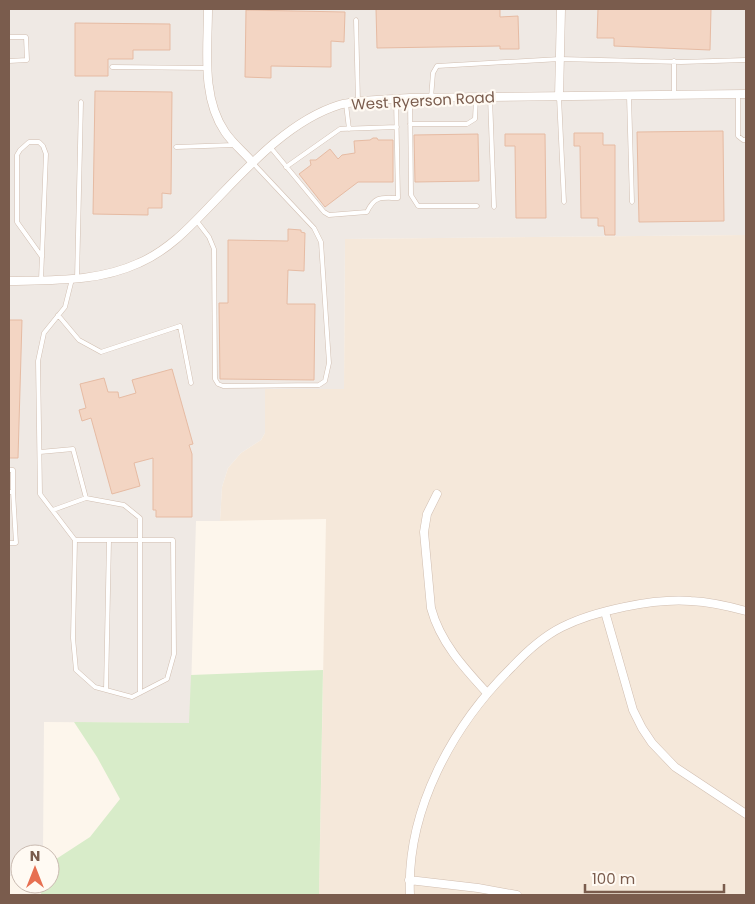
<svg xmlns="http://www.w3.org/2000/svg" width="755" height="904" font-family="Poppins,sans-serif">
<rect width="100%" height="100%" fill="#fdf6ec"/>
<path fill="#f5e8da" d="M746 235V895H319L326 519 220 521 222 487 228 468 241 453 261 440 265 433V389H344L345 239Z"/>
<path fill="#efe9e4" d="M9 9H746V235L345 239 344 389H265V433L261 440 241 453 228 468 222 487 220 521H196L190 723 44 722 43 854H20V876H9Z"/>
<path fill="#d8ecc9" d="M323 670 319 895H41L42 884H50V863L90 837 120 799 97 757 74 722 189 723 191 675Z"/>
<path fill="#f3d5c3" stroke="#e6bba3" d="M376 9H500V17L518 16 519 49H500V46L377 48Z
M598 9H711L710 50 614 46V38H597Z
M246 10 345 12 344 42 331 41V67L271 66V78L245 77Z
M75 23 170 24V50H133V59H108V76H75Z
M95 91 172 92 171 194 162 193V208H148V215L93 214Z
M723 131 724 221 639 222 637 132Z
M574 133H603V145H615V235H605L604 226H598V218H581L580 146H574Z
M478 134 479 181 415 182 414 135Z
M505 134H545L546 218H516L515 146H505Z
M373 138H377L378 140H393V182H358L325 207 299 174 311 165 310 160H316L330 149 338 159 342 155 355 153 354 141 370 140Z
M288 229 301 230V232L305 233 304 271 288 270 287 304H315L314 380 220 379 219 303H228V240L288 241Z
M9 320H22L18 458H9Z
M172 369 193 444 189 445 192 454V517H156V510H153V458L134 463 140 486 112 494 91 418 82 421 79 410 86 408 80 384 104 378 108 392H118L119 398 136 393 132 380Z"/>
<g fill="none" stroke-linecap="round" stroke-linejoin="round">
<g stroke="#d1beb0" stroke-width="5">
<path id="lane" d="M356 20 358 102
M9 37H26L27 60 9 61
M674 61V94
M112 67 208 68
M738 94V136L743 140H746
M629 96 632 202
M490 97 494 207
M559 97 564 202
M410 98 411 195 418 206H477
M431 98 433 73 437 66 560 59 681 62 746 60
M346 104 349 129
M410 124H467L475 119 476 98
M176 147 234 145
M271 148 324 212 329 215 367 212C375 195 382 198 398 198L396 99
M286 167 340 129 397 127
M196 220 209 237 214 249 215 379 218 384 223 386 319 385 325 381 329 363 321 242 314 228 253 163
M72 279 65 307 44 333 38 361 40 494 75 540 73 638 76 670 95 687 132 697 167 679 174 654 173 540H75
M77 279 81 102
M41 280 46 154 43 146 39 142H29L20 150 17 155V222L42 257
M58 315 79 340 101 352 180 326 191 383
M40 452 73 449 86 498 53 510
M9 470H13V492
M9 492H13L16 543H9
M86 498 124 505 140 518V693
M106 690 109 540"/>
</g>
<g stroke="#d1beb0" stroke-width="9">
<path id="street" d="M208 9C208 49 201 97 225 132 233 144 245 153 253 163
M559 97 561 9
M9 281C53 280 98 282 139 263 167 251 188 229 209 207 246 169 288 121 339 105 362 99 387 100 410 98L746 94
M437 494 427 514 424 532 431 608C440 642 464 668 487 693
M605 612 633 710 642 728 652 743 675 767 746 814
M409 880 478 888 517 895
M410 895C406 810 453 725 512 667 527 651 542 637 562 627 594 611 654 598 691 601 710 602 728 606 746 611"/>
</g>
<use href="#lane" stroke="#fff" stroke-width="4"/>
<use href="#street" stroke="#fff" stroke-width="8"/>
</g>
<g text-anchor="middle" stroke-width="4.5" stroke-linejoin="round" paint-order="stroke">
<g font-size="15" fill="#7a5c4d" stroke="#fffaf3">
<text transform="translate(423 101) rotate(-3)" y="5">West Ryerson Road</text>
</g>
</g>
<rect width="755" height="904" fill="none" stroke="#7a5c4d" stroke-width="20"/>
<g transform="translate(35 869)"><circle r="24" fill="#fffaf3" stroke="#cabbb1"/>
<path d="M0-4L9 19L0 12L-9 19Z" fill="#e76f51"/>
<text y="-8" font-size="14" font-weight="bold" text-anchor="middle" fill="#7a5c4d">N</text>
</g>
<path d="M585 884v8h139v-8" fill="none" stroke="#7a5c4d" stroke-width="2.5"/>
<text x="592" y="884" font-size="15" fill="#7a5c4d" stroke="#fffaf3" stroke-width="4" paint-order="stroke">100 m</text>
</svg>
